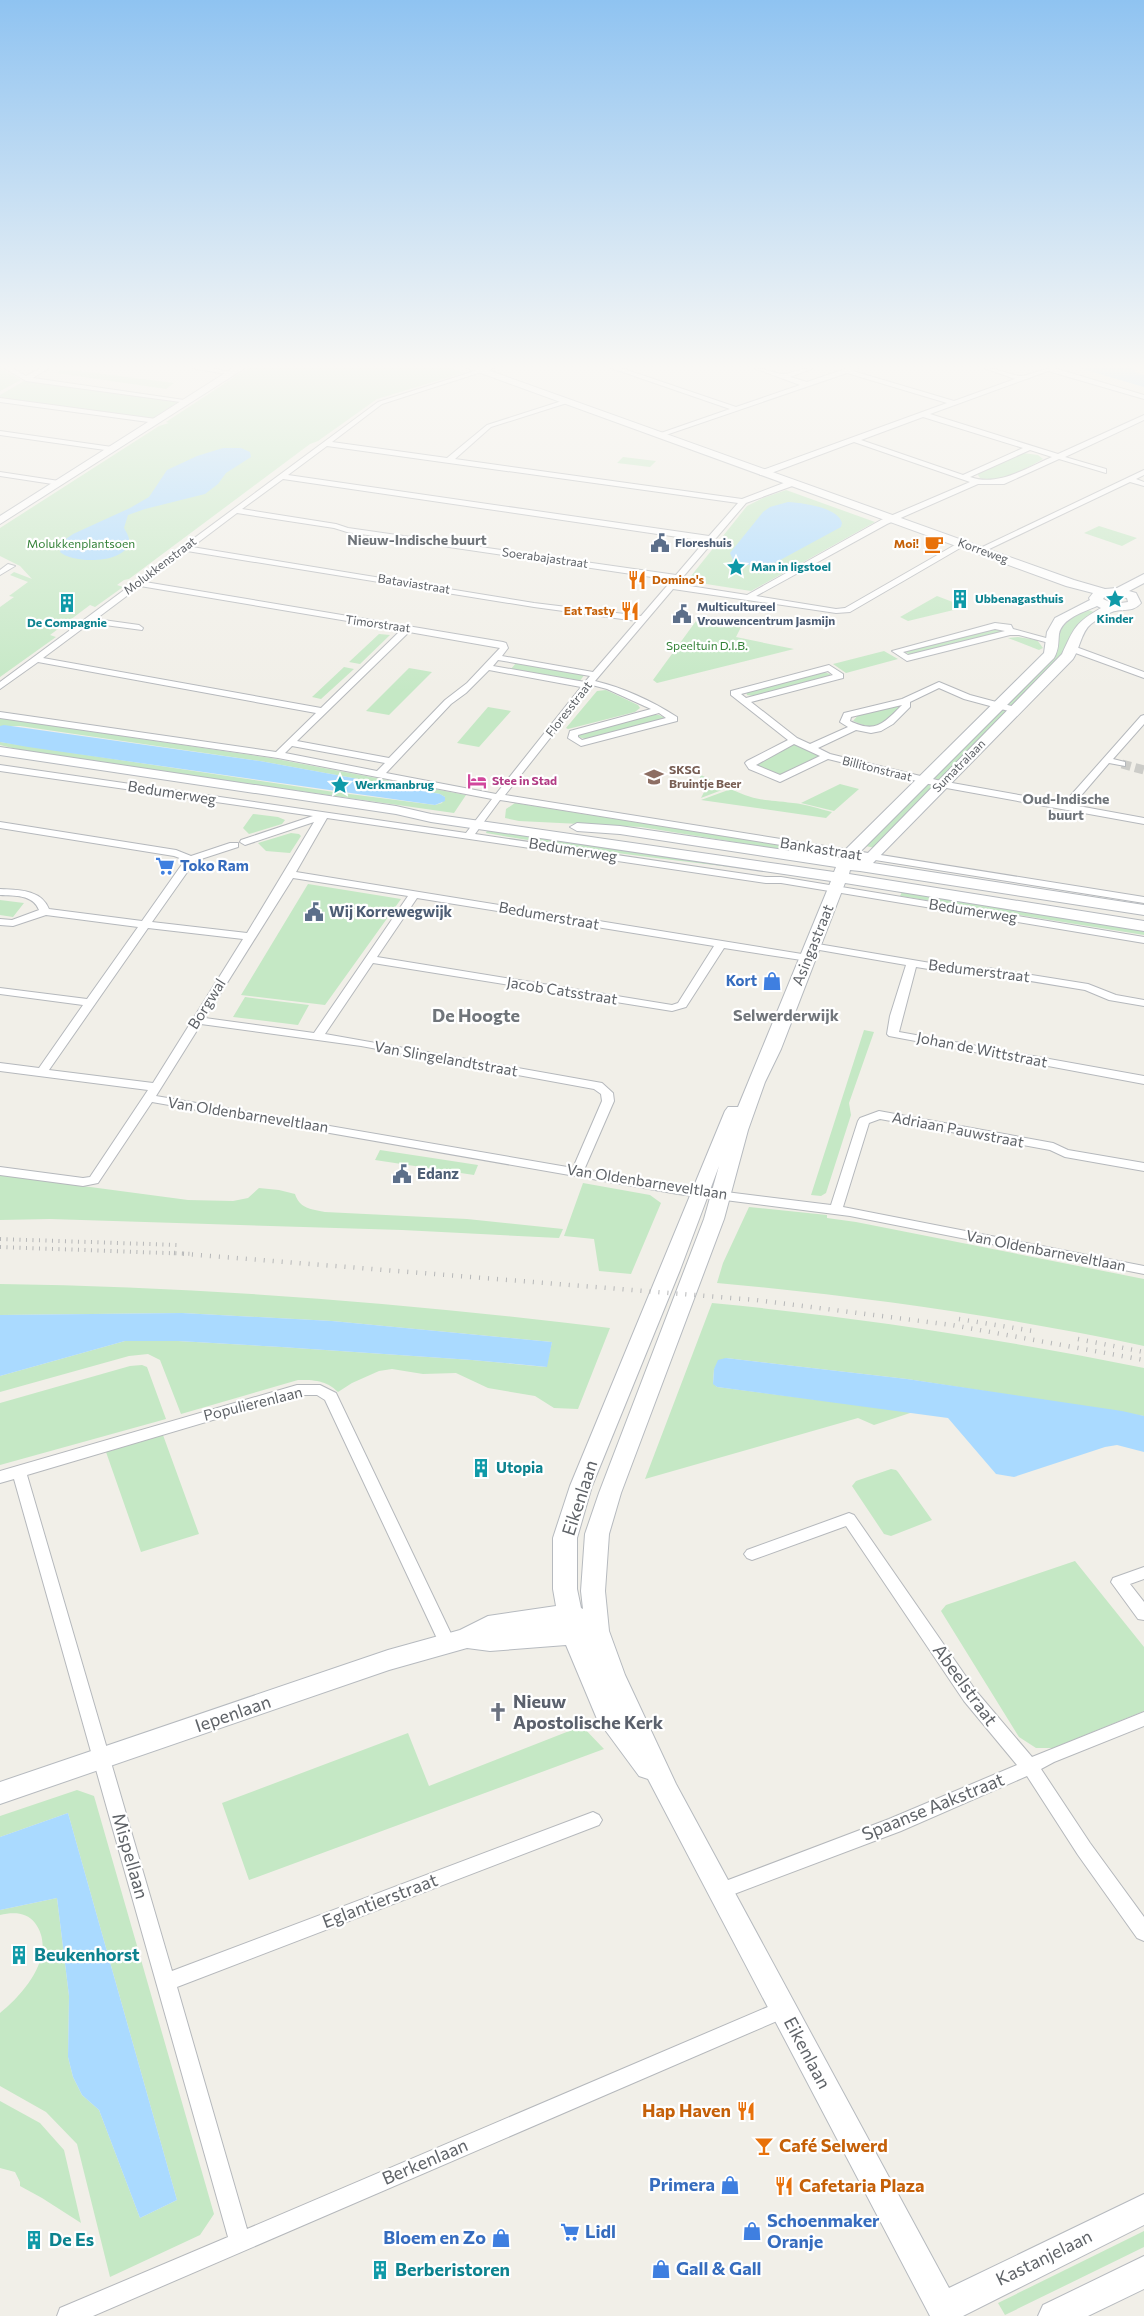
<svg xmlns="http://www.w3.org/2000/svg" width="1144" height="2316" font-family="Commissioner,sans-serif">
<rect width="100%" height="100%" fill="#f1efe8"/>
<path fill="#c5e8c5" d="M0 368 21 380 0 391Z
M248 368H451L463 373 377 399 318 441 310 444 129 579 124 580 117 585 123 587 95 607 90 605 50 635 56 637 0 677V607L14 597 9 596 28 582 10 575 14 572 32 579 20 566 0 556V528L159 426 169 423 166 422Z
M64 369 174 383 166 389 56 373Z
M24 381 178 402 150 420 0 398V395Z
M1023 453 1038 455 1043 459C1025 469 1001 484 980 478L978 475 979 472Z
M623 457 656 461 650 467 617 463Z
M786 490 875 522 751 591 687 581 747 506 763 498Z
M1099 526 1137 538 1122 546 1084 533Z
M937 596 966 607 908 621 900 617Z
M1088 610 1094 612 1078 624 1070 648 1014 708 1002 705 1053 654 1057 631 1061 626 1076 614Z
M696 621 741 627 736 637 794 649 657 683 653 680Z
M997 627 1004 628V631L911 655 903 651Z
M379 634 390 635 360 664 349 662Z
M1018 637 1037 640 1043 648 1039 650 1008 638Z
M884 651 898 659 846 673 833 664Z
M516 663 585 674 579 682 572 680V679L511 669Z
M344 667 354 669 321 699 312 697Z
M409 668 432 672 389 715 366 711Z
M824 672 830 674V676L753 696 747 695 746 691Z
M606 690 638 705 640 708 635 712 568 729 566 728 597 691Z
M898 704 902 706C882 725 881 733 853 721L859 714Z
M488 707 511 711 479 747 457 743Z
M999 708 1011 711 942 781 929 777Z
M652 715H659L665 718 586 739 578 737V735Z
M0 718 271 758 466 795 454 813 33 753 0 745V742L334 792 435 805 442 803 445 797 440 794 260 761 20 726H0Z
M795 744 818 754 820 757 784 775H774L755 765 756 761 788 745Z
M701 775 727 788 701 798 708 784 698 782Z
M924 783 935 787 875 848 861 845Z
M840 784 859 789 834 811 801 803Z
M731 789C758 802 765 799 793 803 806 804 819 809 832 812L826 818 701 800Z
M515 803 805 849 803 853 641 827 519 821 505 818 506 809Z
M253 814 278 817 285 820 282 824 249 834 243 828Z
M488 828 739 868C654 858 570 848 486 833Z
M291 833 299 834 301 836 290 853 266 851 258 843Z
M308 884 401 899 325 1005 241 995Z
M903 890 1144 928V935L900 896Z
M0 900 24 903 13 917 0 915Z
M245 997 309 1005 298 1025 233 1017Z
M864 1030 874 1032 849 1103 851 1115 826 1193 821 1196 811 1195Z
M380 1150 478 1165 474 1175 375 1160Z
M0 1175 188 1200 233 1201 248 1198 259 1188 279 1190 295 1194C300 1209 311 1209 325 1212L467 1219 563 1229 559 1238 402 1230 50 1219 0 1220Z
M583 1183 650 1195 661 1203 631 1274 599 1271 594 1239 564 1236Z
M749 1207 827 1215V1218L856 1222 1144 1279V1346C1003 1316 860 1296 717 1283L723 1263Z
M0 1284C204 1287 407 1303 610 1328L578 1409 554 1408 535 1396 488 1388 456 1373 423 1374 392 1369 379 1371 352 1383 338 1392C326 1380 314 1380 298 1380L181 1414 160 1360 148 1354 129 1356 0 1392V1376L125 1341H178L281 1347 472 1360 546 1367 552 1342 332 1321 182 1313 0 1315Z
M712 1303C857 1317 1001 1339 1144 1368V1416L907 1379 726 1358 714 1369 713 1383 717 1387 913 1412 874 1425 858 1418 645 1479Z
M142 1365 147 1367 166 1419 0 1465V1403L130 1366Z
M163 1435 199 1534 141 1552 106 1452Z
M891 1469 896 1470 898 1472 932 1520 891 1536 884 1534 852 1486 856 1481Z
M1075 1561 1144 1647V1711L1053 1748H1036L1019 1737 941 1611 946 1605Z
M582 1726 604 1749 249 1880 222 1803 408 1733 429 1786Z
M77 1790 94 1796 214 2214 200 2235 110 2277 77 2144 46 2112 0 2086V2013C24 1994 58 1954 35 1923 27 1912 13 1912 0 1915V1910L57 1898 69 1996 68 2057 73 2077 82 2095 99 2110 140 2218 177 2200 68 1813 0 1837V1816Z
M0 2101 40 2123 64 2150 81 2223 42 2198 20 2186V2182L15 2172 0 2168Z
M1144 2231V2247L1005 2315 998 2303Z"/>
<path fill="#aadaff" d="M1079 368H1134L1135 372 1144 375V387Z
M223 448H241L250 452 251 457 226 473 218 484 205 494 145 509 128 515 124 528C126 532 130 537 129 542 126 564 73 564 60 552L63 541 73 534 130 508 149 497 167 470 197 456Z
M788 502C802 503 838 507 842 523L841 527 771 565H746L733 560 730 553 763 512 770 507Z
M4 725 260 761 440 794 445 797V801L435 805 28 747 0 742V726Z
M182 1313 332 1321 552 1342 547 1367 472 1360 281 1347 178 1341H125L0 1376V1315Z
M726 1358 907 1379 1122 1411 1144 1416V1452L1117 1445 1105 1447 1014 1477 996 1474 948 1418 717 1387 713 1384 714 1369 718 1360Z
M68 1813 177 2200 140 2218 99 2110 82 2095 73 2077 68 2057 69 1996 57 1898 0 1910V1837Z"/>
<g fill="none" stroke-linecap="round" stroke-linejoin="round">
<path stroke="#ccccc8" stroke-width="9" stroke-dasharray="9 4.5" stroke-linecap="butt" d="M1122 764 1144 770"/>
<g stroke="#b5b8bc" stroke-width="2">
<path id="street" d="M4 368H12L26 376 41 368H49L33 378 191 401 188 403 26 381Z
M192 368H211L235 373 232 375Z
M484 368H494L382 404 332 442 447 458 487 425 565 400 567 401V403L491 427 455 459 742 499 789 481H795V485L746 503 677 584 747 595 881 520 970 482 854 442 766 475H760V471L947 403 847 373 660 437 657 435 658 434 730 409 611 368H621L736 407 800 385 754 368C764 368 778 375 785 374 795 372 803 368 813 368L790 377 807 382 848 368H858L853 371 954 401 1015 379 984 368C997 368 1007 374 1019 376 1027 377 1042 368 1054 368L1144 395V399L1048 371 930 414 1058 454 1142 416 1144 415V420L1065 457 1106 469V473L1059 459 1004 484H978L887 524 756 596 836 609 845 608 960 542 967 544 850 612 836 613 673 589 595 681C624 688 652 701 677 717V721L581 746 568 738 570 731 651 709 607 689 592 685 505 795 1144 897V903L500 800 475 834 766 877H781L1144 937V943L781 883H766L327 818 296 872 808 955 813 958 808 961 724 948 686 1007 672 1011 373 963 325 1034 602 1083 613 1093 614 1101 584 1170 678 1186 831 1205 858 1121 860 1118 879 1111 1053 1143 1068 1150 1144 1163V1171L1065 1157 1050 1150 880 1119 869 1123 843 1207 1144 1266V1274L850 1216 678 1194 152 1102 98 1183 83 1186 0 1175V1167L83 1178 90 1177 148 1090 0 1071V1063L39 1068 83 1005 0 994V988L87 999 138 927 46 915 13 926 0 925V919L12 920 39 910C33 894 14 896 0 895V889C18 890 41 889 49 909L142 921 185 860 174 856 0 828V822L176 850 191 856 230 843H238V847L195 861 152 922 247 933 314 822 245 845 240 842 241 840 313 816 0 771V765L466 833 492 799 278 758 0 718V712L276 752 316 713 38 662 0 689V682L378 402ZM923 417 1023 448 963 475 861 440ZM327 446 738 503 709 536 288 475ZM1030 450 1052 457C1026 468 998 487 970 477ZM283 479 705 541 676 575 348 528 336 524 242 509ZM237 513 334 528 347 532 672 580 641 616 534 603 192 547ZM187 551 534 607 637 621 593 672 502 656 508 648 506 643 503 642 145 582ZM140 586 401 630 321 708 43 658 90 623 142 630 143 628 139 625 96 619ZM409 632 500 648 467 683 445 700 389 758 297 741ZM498 660 590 676 585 682 493 666ZM489 670 581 687 496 794 386 773 451 704 466 693ZM659 713 666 718 582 740 578 737V735ZM292 746 385 763 377 771 285 753ZM293 878 408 896 314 1033 205 1018ZM417 898 714 946 678 1003 672 1005 377 957ZM148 928 243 939 153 1083 49 1070ZM201 1024 361 1046 594 1089 601 1094 602 1101 573 1168 156 1096Z
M0 398 156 419 159 421 156 423 0 402Z
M0 431 112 447 116 449 112 451 0 435Z
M1144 470V475L1136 479 1144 482V486L1130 482 983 552 976 550Z
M0 472 59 481 63 483 59 485 0 476Z
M8 564 15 566 0 575V570Z
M995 623 1011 625 1013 629 1057 641 1053 644 1019 635H1010L907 661 892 651ZM995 629 1005 631 908 655 903 652Z
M1070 647H1076L1144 672V678L1070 651Z
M829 665 843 674V678L751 702 797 738 810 744 848 727 840 722 844 713 902 699 939 682 970 695 1019 708V712L1016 713 964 699 939 688 910 702V707L893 724 881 731 871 733 856 730 818 748 830 754 941 781 1064 803 1141 716 1144 715V724L1113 759 1125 762V766L1109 763 1073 805 1144 818V824L941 787 828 759 780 782 749 769 745 763 747 761 788 740 731 695V691ZM828 671 833 675 746 698 741 694ZM902 705C884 723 876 734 850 721L851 717ZM794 744 820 756 780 775 756 765Z
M812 943 972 970 988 968 1088 984 1116 995 1144 1000V1006L1109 1000 1085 990 988 974 972 976 916 967 899 1032 1144 1076V1084L889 1036 887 1034 890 1016 906 965 808 948 807 946Z
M297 1385H320L336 1393 455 1642 453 1647 447 1649 441 1647 325 1400 317 1395H297L27 1475 172 1971 593 1812 599 1815 602 1820 599 1825 177 1987 247 2229 777 2003 784 2000 791 2003 794 2009 791 2015 93 2316H57L60 2308 228 2237 14 1479 0 1483V1471Z
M849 1513 854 1515 976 1691 1032 1757 1144 1712V1726L1054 1762 1041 1769 1090 1843 1144 1917V1941L1137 1938 1078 1855 1027 1776 901 1831 721 1899 715 1897 712 1891 715 1885 889 1819 1017 1765 964 1701 846 1526 752 1560 747 1558 744 1554 747 1550Z
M1144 1567V1579L1130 1584 1144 1602V1620L1138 1619 1111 1582 1113 1578Z"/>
</g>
<g stroke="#b6babf" stroke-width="2">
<path id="secondary" d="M233 368H245L0 524V516Z
M467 368H482L1074 580 1105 589 1117 588 1144 574V583L1129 591 1136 593 1141 603C1133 613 1122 608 1112 612 1106 614 1096 620 1091 624 1081 632 1080 648 1073 659L873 863 1144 905V915L860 871 850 870 849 874 1144 921V931L845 883 781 1049 765 1082 748 1130 724 1219 621 1493 609 1534 605 1591 609 1631 625 1675 676 1784 949 2288 1144 2194V2225L963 2316H930L648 1779 639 1776 597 1719 566 1645 490 1651 467 1648 389 1670 0 1804V1782L388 1650 460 1630 488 1616 556 1606 553 1589V1538L570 1486 725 1111 728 1107H738L831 881 431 822 396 814 0 755V747L396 806 431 814 834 872 836 867 620 834 577 831 570 827 577 823 620 826 840 858 844 851 1044 653 1047 632 1055 618 1090 600 1089 598 1093 593 1066 586ZM1105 596H1117L1127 598 1128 602 1114 604 1103 599ZM1097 606 1101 608C1075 623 1074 628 1062 654L867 854 854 860 856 856 1054 658C1059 649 1058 644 1059 634 1062 618 1084 612 1097 606ZM719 1166 704 1219 599 1493 585 1534 581 1591 583 1609 581 1608 577 1589V1538L592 1486 680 1270Z
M1144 2256V2289L1088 2316H1038L1043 2305Z"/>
</g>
<use href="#street" fill="#fff" fill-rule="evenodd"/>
<use href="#secondary" fill="#fff" fill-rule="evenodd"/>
<path stroke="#b6b7b8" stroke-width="4" stroke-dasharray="1 5.5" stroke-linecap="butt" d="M0 1239 178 1245
M0 1247 194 1254"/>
<path stroke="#b6b7b8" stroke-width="4.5" stroke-dasharray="1 8" stroke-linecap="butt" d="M174 1253 756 1300 952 1325 1144 1360
M959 1319 1033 1331
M1078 1339 1144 1352"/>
</g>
<linearGradient id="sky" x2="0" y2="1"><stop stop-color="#8fc3f1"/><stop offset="0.53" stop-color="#f9f8f5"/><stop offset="1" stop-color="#f9f8f5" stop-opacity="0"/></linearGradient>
<rect width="1144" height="692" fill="url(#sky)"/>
<defs>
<g id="civic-bare" transform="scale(1.5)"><path d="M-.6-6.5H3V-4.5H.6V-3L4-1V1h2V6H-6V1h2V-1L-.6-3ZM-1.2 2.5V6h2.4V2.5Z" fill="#5c6f8a" stroke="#fff" stroke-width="2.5" paint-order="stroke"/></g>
<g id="cafe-bare" transform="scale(1.5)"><path d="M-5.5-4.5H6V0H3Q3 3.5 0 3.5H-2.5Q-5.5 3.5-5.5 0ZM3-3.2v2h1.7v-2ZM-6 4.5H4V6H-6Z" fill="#e8710a" stroke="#fff" stroke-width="2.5" paint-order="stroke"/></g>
<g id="sight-bare" transform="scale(1.5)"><path d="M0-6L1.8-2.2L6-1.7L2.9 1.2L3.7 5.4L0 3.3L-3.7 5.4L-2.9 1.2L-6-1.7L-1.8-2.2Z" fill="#0f9aa8" stroke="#fff" stroke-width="2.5" paint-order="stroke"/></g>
<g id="restaurant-bare" transform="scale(1.5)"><path d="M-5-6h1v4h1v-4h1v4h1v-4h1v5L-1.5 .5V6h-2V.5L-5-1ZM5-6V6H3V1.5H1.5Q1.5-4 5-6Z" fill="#e8710a" stroke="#fff" stroke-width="2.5" paint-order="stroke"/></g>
<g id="building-bare" transform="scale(1.5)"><path d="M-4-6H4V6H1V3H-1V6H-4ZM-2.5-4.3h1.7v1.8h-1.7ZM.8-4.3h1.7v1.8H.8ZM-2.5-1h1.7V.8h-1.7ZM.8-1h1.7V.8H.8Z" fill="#0f9aa8" stroke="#fff" stroke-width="2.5" paint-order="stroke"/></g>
<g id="school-bare" transform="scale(1.5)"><path d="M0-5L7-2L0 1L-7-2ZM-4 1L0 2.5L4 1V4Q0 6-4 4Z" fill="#8d6e63" stroke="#fff" stroke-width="2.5" paint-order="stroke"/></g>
<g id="hotel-bare" transform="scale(1.5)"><path d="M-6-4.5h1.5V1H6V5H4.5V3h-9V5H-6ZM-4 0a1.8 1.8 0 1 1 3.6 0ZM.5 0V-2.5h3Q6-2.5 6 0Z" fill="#d1479c" stroke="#fff" stroke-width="2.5" paint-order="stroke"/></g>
<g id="supermarket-bare" transform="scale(1.5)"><path d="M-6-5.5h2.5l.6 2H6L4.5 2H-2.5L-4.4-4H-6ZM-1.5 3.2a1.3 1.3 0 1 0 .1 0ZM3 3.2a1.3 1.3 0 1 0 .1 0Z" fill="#3f7fe0" stroke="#fff" stroke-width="2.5" paint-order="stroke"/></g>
<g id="shop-bare" transform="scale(1.5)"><path d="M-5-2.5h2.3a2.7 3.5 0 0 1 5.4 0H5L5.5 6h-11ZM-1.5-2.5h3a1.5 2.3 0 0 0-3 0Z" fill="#3f7fe0" stroke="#fff" stroke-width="2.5" paint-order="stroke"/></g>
<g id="church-bare" transform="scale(1.5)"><path d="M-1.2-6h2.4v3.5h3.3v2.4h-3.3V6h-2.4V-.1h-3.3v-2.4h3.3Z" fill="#6b7280" stroke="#fff" stroke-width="2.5" paint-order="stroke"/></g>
<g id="bar-bare" transform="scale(1.5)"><path d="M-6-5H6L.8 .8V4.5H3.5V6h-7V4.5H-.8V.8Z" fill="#e8710a" stroke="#fff" stroke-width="2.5" paint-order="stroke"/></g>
</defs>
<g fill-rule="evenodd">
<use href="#civic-bare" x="660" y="543"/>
<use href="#cafe-bare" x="934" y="544"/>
<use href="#sight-bare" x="736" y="567"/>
<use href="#restaurant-bare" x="637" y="580"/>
<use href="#building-bare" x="960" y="599"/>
<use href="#sight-bare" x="1115" y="599"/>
<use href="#building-bare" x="67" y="603"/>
<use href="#restaurant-bare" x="630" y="611"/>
<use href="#civic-bare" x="682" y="614"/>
<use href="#school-bare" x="654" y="777"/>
<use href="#hotel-bare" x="477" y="781"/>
<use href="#sight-bare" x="340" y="785"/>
<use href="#supermarket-bare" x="165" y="866"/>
<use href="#civic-bare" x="314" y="912"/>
<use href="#shop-bare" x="772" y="981"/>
<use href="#civic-bare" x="402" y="1174"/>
<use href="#building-bare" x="481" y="1468"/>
<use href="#church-bare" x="498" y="1712"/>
<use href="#building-bare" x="19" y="1955"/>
<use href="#restaurant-bare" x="746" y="2111"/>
<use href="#bar-bare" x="764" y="2146"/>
<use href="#shop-bare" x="730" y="2185"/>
<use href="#restaurant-bare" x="784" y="2186"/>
<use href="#shop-bare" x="752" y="2231"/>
<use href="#supermarket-bare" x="570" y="2232"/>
<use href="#shop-bare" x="501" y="2238"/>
<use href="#building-bare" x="34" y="2240"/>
<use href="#shop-bare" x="661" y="2269"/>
<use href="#building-bare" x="380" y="2270"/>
</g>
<g text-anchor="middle" stroke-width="4.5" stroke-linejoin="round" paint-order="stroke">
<g font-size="12" font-weight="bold" fill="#4e5e75" stroke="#fff" text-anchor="start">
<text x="675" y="547">Floreshuis</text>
<text x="697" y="611">Multicultureel<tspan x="697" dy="14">Vrouwencentrum Jasmijn</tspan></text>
</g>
<g font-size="12" fill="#348238" stroke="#fff">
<text x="81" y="548">Molukkenplantsoen</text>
<text x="707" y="650">Speeltuin D.I.B.</text>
</g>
<g font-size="12" font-weight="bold" fill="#c56008" stroke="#fff" text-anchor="end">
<text x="919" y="548">Moi!</text>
<text x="652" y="584" text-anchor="start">Domino's</text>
<text x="615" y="615">Eat Tasty</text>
</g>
<g font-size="12" fill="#5f6368" stroke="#fff">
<text transform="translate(983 551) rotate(20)" y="4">Korreweg</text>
<text transform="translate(545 558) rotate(8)" y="4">Soerabajastraat</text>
<text transform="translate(160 566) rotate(-37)" y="4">Molukkenstraat</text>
<text transform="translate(414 584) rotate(9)" y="4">Bataviastraat</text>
<text transform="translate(378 624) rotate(8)" y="4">Timorstraat</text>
<text transform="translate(569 709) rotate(-52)" y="4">Floresstraat</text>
<text transform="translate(959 766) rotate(-45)" y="4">Sumatralaan</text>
<text transform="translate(877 769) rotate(14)" y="4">Billitonstraat</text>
</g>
<g font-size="12" font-weight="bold" fill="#0d838f" stroke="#fff" text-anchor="start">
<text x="751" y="571">Man in ligstoel</text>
<text x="975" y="603">Ubbenagasthuis</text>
<text x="1115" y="623" text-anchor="middle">Kinder</text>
<text x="67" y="627" text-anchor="middle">De Compagnie</text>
<text x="355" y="789">Werkmanbrug</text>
</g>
<g font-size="12" font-weight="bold" fill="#785e54" stroke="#fff" text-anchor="start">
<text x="669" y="774">SKSG<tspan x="669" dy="14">Bruintje Beer</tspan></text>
</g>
<g font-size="12" font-weight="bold" fill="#b23c85" stroke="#fff" text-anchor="start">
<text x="492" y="785">Stee in Stad</text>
</g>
<g font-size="14" font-weight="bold" fill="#70757a" stroke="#fff">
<text x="417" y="545">Nieuw-Indische buurt</text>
<text x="1066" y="804">Oud-Indische<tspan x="1066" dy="16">buurt</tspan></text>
</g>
<g font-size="15" fill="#5f6368" stroke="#fff">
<text transform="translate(172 793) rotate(9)" y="5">Bedumerweg</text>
<text transform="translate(821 849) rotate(9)" y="5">Bankastraat</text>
<text transform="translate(573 850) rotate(9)" y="5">Bedumerweg</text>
<text transform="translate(973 911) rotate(9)" y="5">Bedumerweg</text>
<text transform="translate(549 916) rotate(10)" y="5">Bedumerstraat</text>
<text transform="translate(813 945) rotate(-68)" y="5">Asingastraat</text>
<text transform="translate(979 971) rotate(7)" y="5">Bedumerstraat</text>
<text transform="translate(562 991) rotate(9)" y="5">Jacob Catsstraat</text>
<text transform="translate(207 1004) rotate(-58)" y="5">Borgwal</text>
<text transform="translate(982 1050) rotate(11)" y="5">Johan de Wittstraat</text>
<text transform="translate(446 1059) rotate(10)" y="5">Van Slingelandtstraat</text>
<text transform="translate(248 1115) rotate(9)" y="5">Van Oldenbarneveltlaan</text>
<text transform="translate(958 1130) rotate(11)" y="5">Adriaan Pauwstraat</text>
<text transform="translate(647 1182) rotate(9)" y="5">Van Oldenbarneveltlaan</text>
<text transform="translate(1046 1251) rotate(11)" y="5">Van Oldenbarneveltlaan</text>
<text transform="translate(253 1404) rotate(-14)" y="5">Populierenlaan</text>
</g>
<g font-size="15" font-weight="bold" fill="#366cbe" stroke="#fff" text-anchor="start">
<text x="180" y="871">Toko Ram</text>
<text x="757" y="986" text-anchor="end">Kort</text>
</g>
<g font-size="15" font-weight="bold" fill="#4e5e75" stroke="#fff" text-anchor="start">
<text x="329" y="917">Wij Korrewegwijk</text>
<text x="417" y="1179">Edanz</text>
</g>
<g font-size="15" font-weight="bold" fill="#0d838f" stroke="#fff" text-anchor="start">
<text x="496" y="1473">Utopia</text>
</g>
<g font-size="16" font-weight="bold" fill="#70757a" stroke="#fff">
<text x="786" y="1021">Selwerderwijk</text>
</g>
<g font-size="18" font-weight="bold" fill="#70757a" stroke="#fff">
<text x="476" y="1022">De Hoogte</text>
</g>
<g font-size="18" fill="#5f6368" stroke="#fff">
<text transform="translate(580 1498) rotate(-72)" y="6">Eikenlaan</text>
<text transform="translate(965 1685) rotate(54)" y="6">Abeelstraat</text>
<text transform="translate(233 1714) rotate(-19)" y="6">Iepenlaan</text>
<text transform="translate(933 1807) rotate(-22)" y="6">Spaanse Aakstraat</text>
<text transform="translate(130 1856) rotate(74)" y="6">Mispellaan</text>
<text transform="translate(380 1901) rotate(-21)" y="6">Eglantierstraat</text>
<text transform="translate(807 2053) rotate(62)" y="6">Eikenlaan</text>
<text transform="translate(425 2162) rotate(-23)" y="6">Berkenlaan</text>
<text transform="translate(1044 2258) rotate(-26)" y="6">Kastanjelaan</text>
</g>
<g font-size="18" font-weight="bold" fill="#5b616d" stroke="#fff" text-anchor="start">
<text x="513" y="1708">Nieuw<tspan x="513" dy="21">Apostolische Kerk</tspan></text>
</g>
<g font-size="18" font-weight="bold" fill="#0d838f" stroke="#fff" text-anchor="start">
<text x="34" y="1961">Beukenhorst</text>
<text x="49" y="2246">De Es</text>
<text x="395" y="2276">Berberistoren</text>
</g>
<g font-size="18" font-weight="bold" fill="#c56008" stroke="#fff" text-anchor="start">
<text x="731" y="2117" text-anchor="end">Hap Haven</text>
<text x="779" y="2152">Café Selwerd</text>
<text x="799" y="2192">Cafetaria Plaza</text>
</g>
<g font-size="18" font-weight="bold" fill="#366cbe" stroke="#fff" text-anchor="start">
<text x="715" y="2191" text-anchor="end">Primera</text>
<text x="767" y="2227">Schoenmaker<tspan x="767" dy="21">Oranje</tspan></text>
<text x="585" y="2238">Lidl</text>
<text x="486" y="2244" text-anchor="end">Bloem en Zo</text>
<text x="676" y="2275">Gall &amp; Gall</text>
</g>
</g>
</svg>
